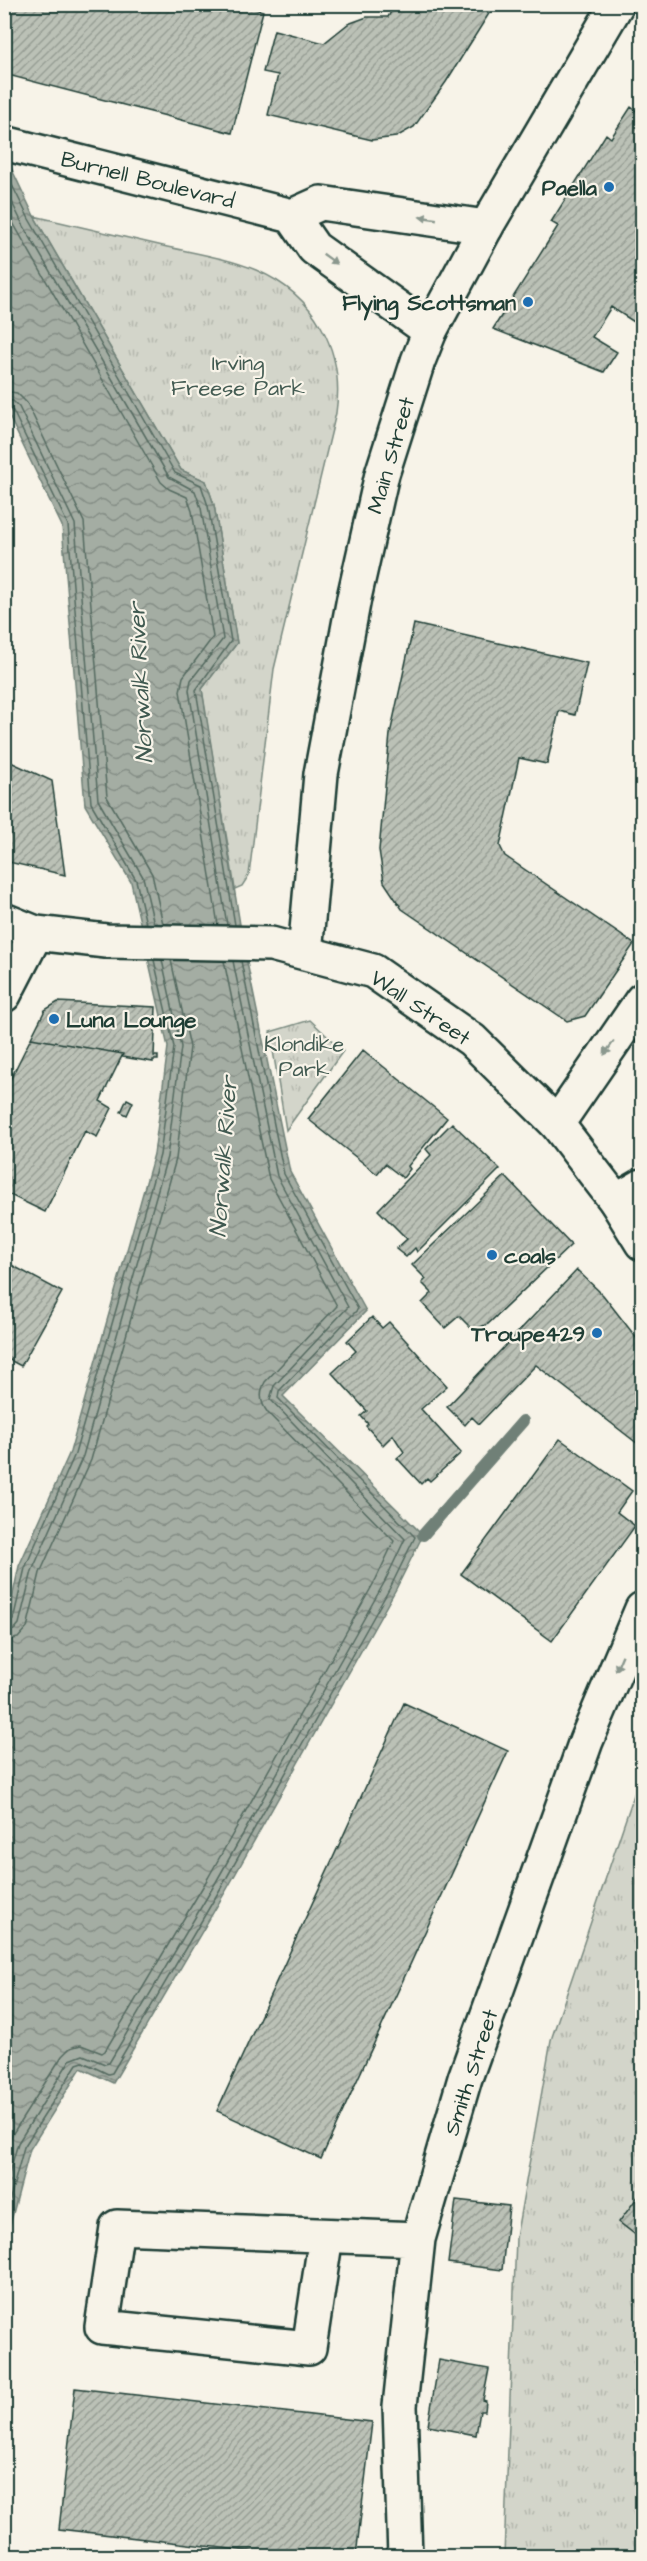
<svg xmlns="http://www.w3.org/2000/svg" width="647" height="2561" font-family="'Architects Daughter',sans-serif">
<defs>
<pattern id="park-tufts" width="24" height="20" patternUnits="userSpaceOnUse" patternTransform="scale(1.5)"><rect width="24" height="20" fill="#d3d5ca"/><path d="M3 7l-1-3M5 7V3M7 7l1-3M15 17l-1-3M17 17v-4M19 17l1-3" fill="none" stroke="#b5b8ae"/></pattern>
<pattern id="water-waves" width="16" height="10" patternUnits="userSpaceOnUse" patternTransform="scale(1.5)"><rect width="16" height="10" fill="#a4ada3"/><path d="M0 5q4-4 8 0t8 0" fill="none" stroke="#858e86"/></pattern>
<pattern id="building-hatch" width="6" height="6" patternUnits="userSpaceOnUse" patternTransform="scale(1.5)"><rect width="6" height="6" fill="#bbc1b6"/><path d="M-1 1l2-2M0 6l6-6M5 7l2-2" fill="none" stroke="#979e95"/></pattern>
</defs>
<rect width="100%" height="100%" fill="#f7f3e8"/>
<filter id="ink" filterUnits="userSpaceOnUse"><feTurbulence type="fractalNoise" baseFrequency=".0167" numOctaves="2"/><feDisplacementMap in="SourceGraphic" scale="12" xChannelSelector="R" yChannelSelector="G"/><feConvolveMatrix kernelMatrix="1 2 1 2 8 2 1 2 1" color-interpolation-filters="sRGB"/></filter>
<g filter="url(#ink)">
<path fill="url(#park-tufts)" stroke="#79897f" stroke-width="1.5" d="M34 216C77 226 120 236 163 246 194 253 227 258 256 270 315 295 345 350 336 413L274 669 249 875 242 886 235 889C225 822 211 756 202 689L237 643 214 505 206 481 181 470Z
M310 1020 343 1051 286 1130 270 1032Z
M642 1771V2556H504L516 2238 551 2040Z"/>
<path fill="url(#water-waves)" stroke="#6f8077" stroke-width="1.5" d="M5 155 34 216 181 470 206 481 214 505 237 643 202 689 243 943 290 1172 366 1311 283 1396 423 1535 396 1589 227 1889 113 2083 81 2068 30 2149 5 2244V1631L19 1566 70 1452 154 1154 168 1047 131 882 85 805 62 526 5 408Z"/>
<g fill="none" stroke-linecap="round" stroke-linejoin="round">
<path stroke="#546a60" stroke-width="1.5" d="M4 169 29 219 175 473 201 485 208 506 231 641 196 690 235 925
M4 186 22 223 169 477 195 491 201 508 223 639 191 680 189 690 227 925
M4 207 161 482 169 489 187 497 192 511 213 637 183 677 180 691 218 925
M4 391 17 393 27 403 84 522 107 797 152 874 163 924
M4 400 13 401 19 407 75 524 98 800 143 877 154 924
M4 407 13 411 68 525 91 803 136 880 146 924
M4 1624 13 1620 25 1568 75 1454 160 1155 174 1047 154 960
M4 1632 14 1630 19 1624 32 1571 83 1456 167 1157 181 1047 162 960
M4 1641 18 1638 27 1628 40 1573 91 1460 176 1159 190 1047 171 960
M4 2156 10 2138 62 2056 70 2048 81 2045 102 2053 105 2051 208 1878 376 1579 394 1541 268 1413C260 1403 259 1393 265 1382L337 1306 269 1179 224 961
M4 2191 18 2143 70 2060 83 2055 105 2064 109 2063 216 1882 384 1583 405 1539 270 1399 274 1386 348 1307 277 1176 233 961
M4 2221 24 2147 77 2064 83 2062 108 2074 112 2073 222 1886 391 1586 415 1537 278 1398 279 1391 358 1309 284 1174 241 961"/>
<path stroke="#6f8077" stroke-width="12" d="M423 1535 523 1421"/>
</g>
<path fill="url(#building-hatch)" stroke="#1f3d34" stroke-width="1.5" d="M4 4H237L263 11 232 133 4 74Z
M395 4H495L446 82 414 127 396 137 372 140 268 115 278 75 263 72 274 30 324 43 348 24 367 17H388Z
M631 107 642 115V327L611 307 592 337 617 352 604 372 493 329 558 226 551 222 606 134 611 138Z
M414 624 587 663 575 715 559 711 547 764 519 758 500 846 505 856 634 944 585 1016 567 1021 402 909 384 882 379 850 390 734Z
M4 759 52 781 65 875 4 861Z
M58 1002 156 1007 154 1056H158V1060H153V1062L122 1057 123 1054 31 1038 45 1010Z
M31 1038 123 1054 100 1101 112 1108 109 1114 97 1137 85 1131 45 1212 4 1192V1092Z
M363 1050 447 1118 408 1166 410 1169 403 1178 385 1164 377 1174 308 1119Z
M127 1099 133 1102 127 1115 121 1112Z
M452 1123 500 1169 417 1252 415 1248 406 1257 396 1249 407 1239 378 1210 431 1155 426 1149Z
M505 1176 571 1245 488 1324 473 1330 459 1316 445 1328 422 1303 432 1293 422 1283 426 1279 412 1265Z
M4 1261 62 1292 21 1366 4 1357Z
M577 1270 603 1295 642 1345V1447L536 1365 479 1424 472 1417 465 1425 447 1407Z
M372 1317 382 1328 389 1322 447 1386 421 1409 461 1453 430 1481 427 1478 421 1484 397 1458 404 1452 393 1435 383 1445 366 1426 368 1424 361 1416 367 1411 332 1373 356 1351 347 1341Z
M560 1439 632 1491 617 1512 635 1526 552 1641 461 1574Z
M404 1703 508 1751 321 2159 217 2111Z
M642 2191V2240L619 2222Z
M456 2200 509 2206 502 2270 448 2263Z
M439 2360 489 2369 483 2400 486 2401 485 2411H480L476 2435 428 2426Z
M75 2388 372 2422 356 2556H292L59 2529Z"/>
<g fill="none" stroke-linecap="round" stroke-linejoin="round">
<g stroke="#1f3d34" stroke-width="38">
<path id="minor" d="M4 143 292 216 321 203 486 227
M292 216 314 248 430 331
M557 1124 642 1000
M616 1201 642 1186
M326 2236 309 2348 102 2327 117 2227 418 2239
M405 2556 400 2406 418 2239 465 2078 586 1741 642 1609"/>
</g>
<g stroke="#1f3d34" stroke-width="38">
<path id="major" d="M4 920 36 933 106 941 271 944 373 971 472 1040 557 1124 616 1201 642 1243
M305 953 321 774 354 598 382 474 418 361 430 331 486 227 617 4
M4 995 36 933"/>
</g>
<use href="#minor" stroke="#f7f3e8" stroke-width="33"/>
<use href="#major" stroke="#f7f3e8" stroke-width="33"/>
</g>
<defs><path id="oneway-solid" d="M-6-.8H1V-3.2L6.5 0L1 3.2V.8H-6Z" transform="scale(1.5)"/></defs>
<g fill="#8b988e">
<use href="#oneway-solid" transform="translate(428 218) rotate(-172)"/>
<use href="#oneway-solid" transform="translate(330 259) rotate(36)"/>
<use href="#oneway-solid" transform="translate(609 1048) rotate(125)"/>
<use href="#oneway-solid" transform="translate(619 1663) rotate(113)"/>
</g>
</g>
<g fill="#1f6fb2" stroke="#f7f3e8" stroke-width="2">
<circle cx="609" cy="187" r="6"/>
<circle cx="528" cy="302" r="6"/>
<circle cx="54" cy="1019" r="6"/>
<circle cx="492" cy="1255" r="6"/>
<circle cx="597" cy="1333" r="6"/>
</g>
<g text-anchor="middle" stroke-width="4.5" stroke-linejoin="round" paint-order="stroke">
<g font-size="22" fill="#1f3d34" stroke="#f7f3e8">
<text transform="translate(148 179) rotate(14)" y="8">Burnell Boulevard</text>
<text transform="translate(390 455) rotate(-74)" y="8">Main Street</text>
<text transform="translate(421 1007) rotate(34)" y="8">Wall Street</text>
<text transform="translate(470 2072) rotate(-72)" y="8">Smith Street</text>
</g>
<g font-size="22" font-weight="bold" fill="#1f3d34" stroke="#f7f3e8" text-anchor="end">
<text x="597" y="195">Paella</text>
<text x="516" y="310">Flying Scottsman</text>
<text x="66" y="1027" text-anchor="start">Luna Lounge</text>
<text x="504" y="1263" text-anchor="start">coals</text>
<text x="585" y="1341">Troupe429</text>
</g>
<g font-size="22" fill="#435b52" stroke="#f7f3e8">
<text x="238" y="370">Irving<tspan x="238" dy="25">Freese Park</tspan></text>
<text x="304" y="1051">Klondike<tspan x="304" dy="25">Park</tspan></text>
</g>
<g font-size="24" font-style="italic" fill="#405950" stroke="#f7f3e8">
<text transform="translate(140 683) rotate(-93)" y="8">Norwalk River</text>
<text transform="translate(223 1157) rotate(-86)" y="8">Norwalk River</text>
</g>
</g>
<rect width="647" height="2561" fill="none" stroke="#f7f3e8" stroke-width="24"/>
<rect x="12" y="12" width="623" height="2537" fill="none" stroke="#1f3d34" stroke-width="2" filter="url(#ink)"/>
</svg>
